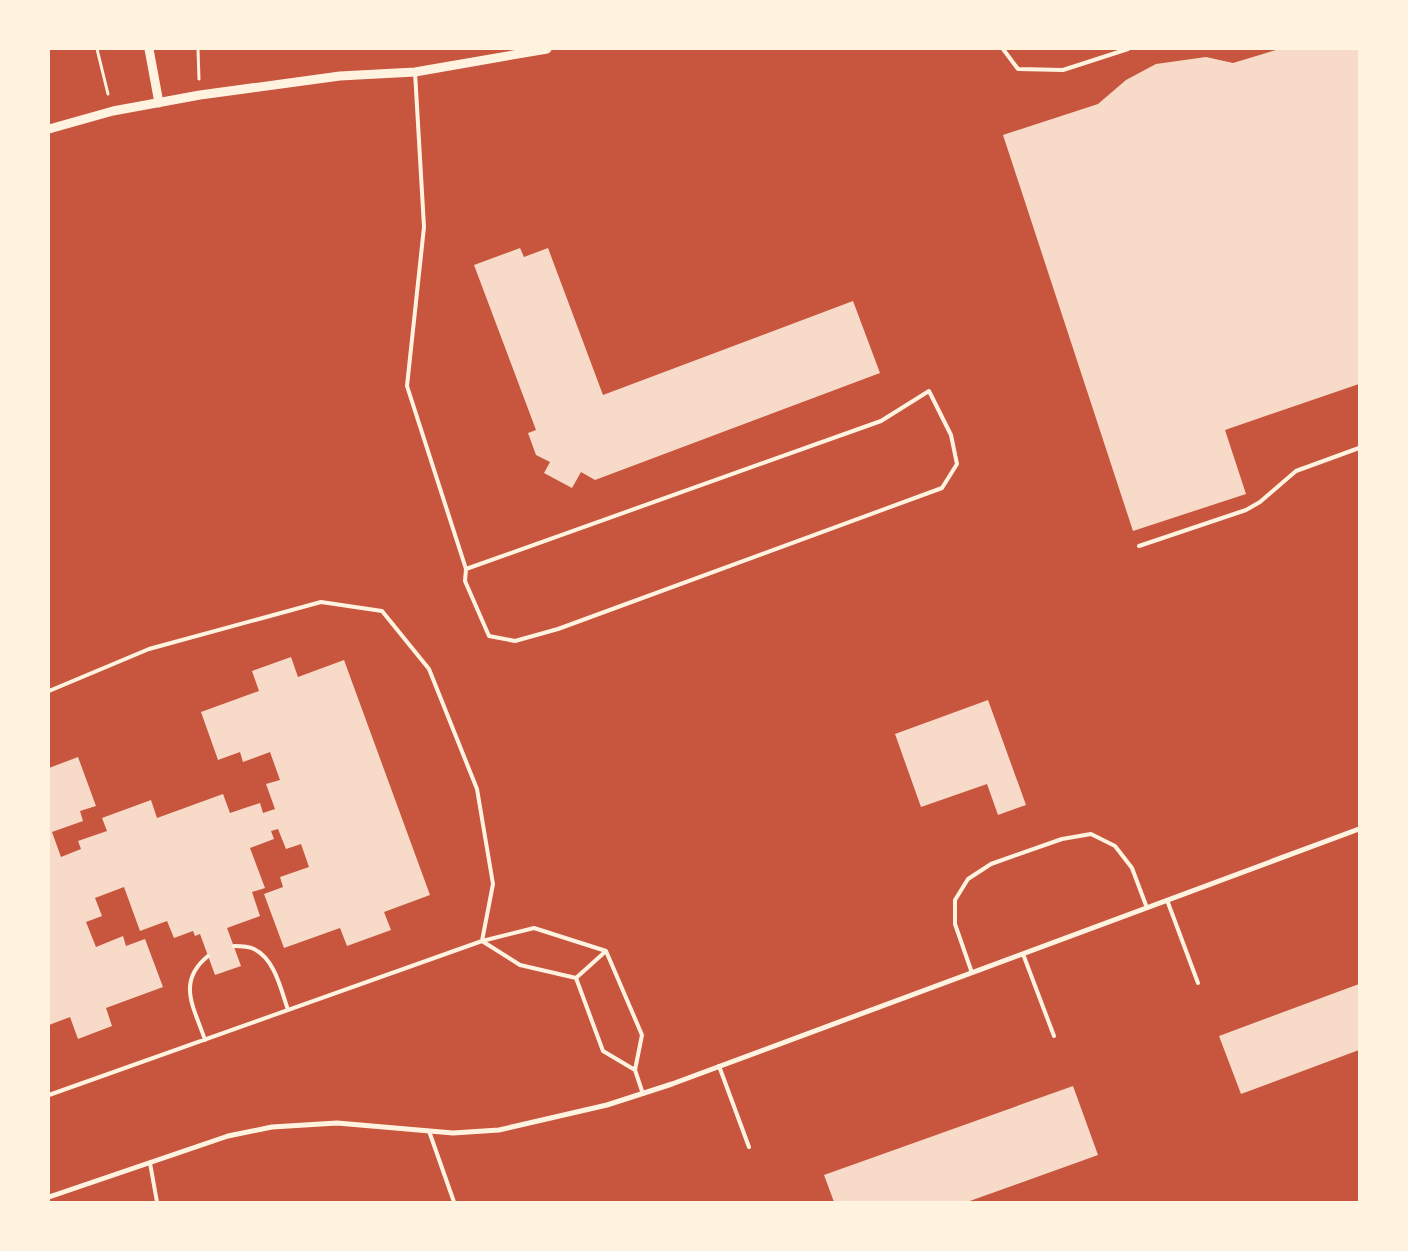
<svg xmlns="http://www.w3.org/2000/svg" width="1408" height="1251" font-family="'Archivo Narrow',sans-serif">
<rect width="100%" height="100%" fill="#c8553d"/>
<path fill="#f7dbc8" d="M1279 49H1359V384L1225 430 1246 494 1133 531 1003 135 1098 104 1126 80 1156 64 1206 57 1233 63Z
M520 248 524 257 548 248 603 395 853 301 880 373 595 480 581 472 572 488 544 473 550 462 536 455 528 433 536 430 474 265Z
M291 657 298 677 344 660 430 895 384 912 391 930 347 946 340 928 284 948 264 894 283 887 280 877 309 867 301 844 286 849 278 829 271 831 274 839 250 848 265 888 252 892 260 916 227 928 241 966 215 975 200 934 195 936 193 931 174 938 167 921 140 931 124 887 95 898 102 916 86 922 96 947 123 936 126 946 145 939 163 987 106 1008 112 1026 78 1039 70 1017 49 1025V768L78 757 96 806 80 811 83 821 52 832 61 857 81 849 78 841 107 831 102 818 151 800 157 818 223 794 230 813 260 803 263 813 275 809 266 784 280 780 270 752 243 762 240 752 218 760 201 712 259 691 252 671Z
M988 700 1026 805 998 815 987 784 921 807 895 734Z
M1359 984V1050L1241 1094 1219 1036Z
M1073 1086 1098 1155 967 1202H834L824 1175Z"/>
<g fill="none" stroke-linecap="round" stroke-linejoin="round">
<path stroke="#fff3e0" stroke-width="3" d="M97 49 108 94
M198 49 199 79"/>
<path stroke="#fff3e0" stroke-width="4" d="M1003 49 1018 69 1063 70 1128 49
M415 72 424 227 407 386 466 569 881 421 929 391 951 435 957 464 942 488 558 629 515 641 489 636 465 581 466 569
M1139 546 1246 510 1260 502 1296 471 1359 448
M49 691 149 649 321 602 382 611 429 669 477 789 493 884 482 941 49 1095
M1167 900 1198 983
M234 946C240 946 248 946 254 949 275 959 281 990 288 1010
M1023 954 1054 1036
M972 973 955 924V900L968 879 991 864 1062 839 1091 834 1115 846 1132 868 1147 908
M576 978 606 951
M205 1040C194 1007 176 982 208 956
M719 1066 749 1147
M635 1070 603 1051 576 978 520 965 482 941 534 928 606 951 642 1035 635 1070 643 1094
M429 1131 454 1202
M150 1163 157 1202"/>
<path stroke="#fff3e0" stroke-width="5" d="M49 1197 228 1136 272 1127 337 1123 453 1133 499 1130 607 1105 672 1084 1359 829"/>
<path stroke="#fff3e0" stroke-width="9" d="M149 49 159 103
M49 129 113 111 200 95 340 76 415 72 547 49"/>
</g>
<rect width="1408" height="1251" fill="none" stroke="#fff3e0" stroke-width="100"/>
</svg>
